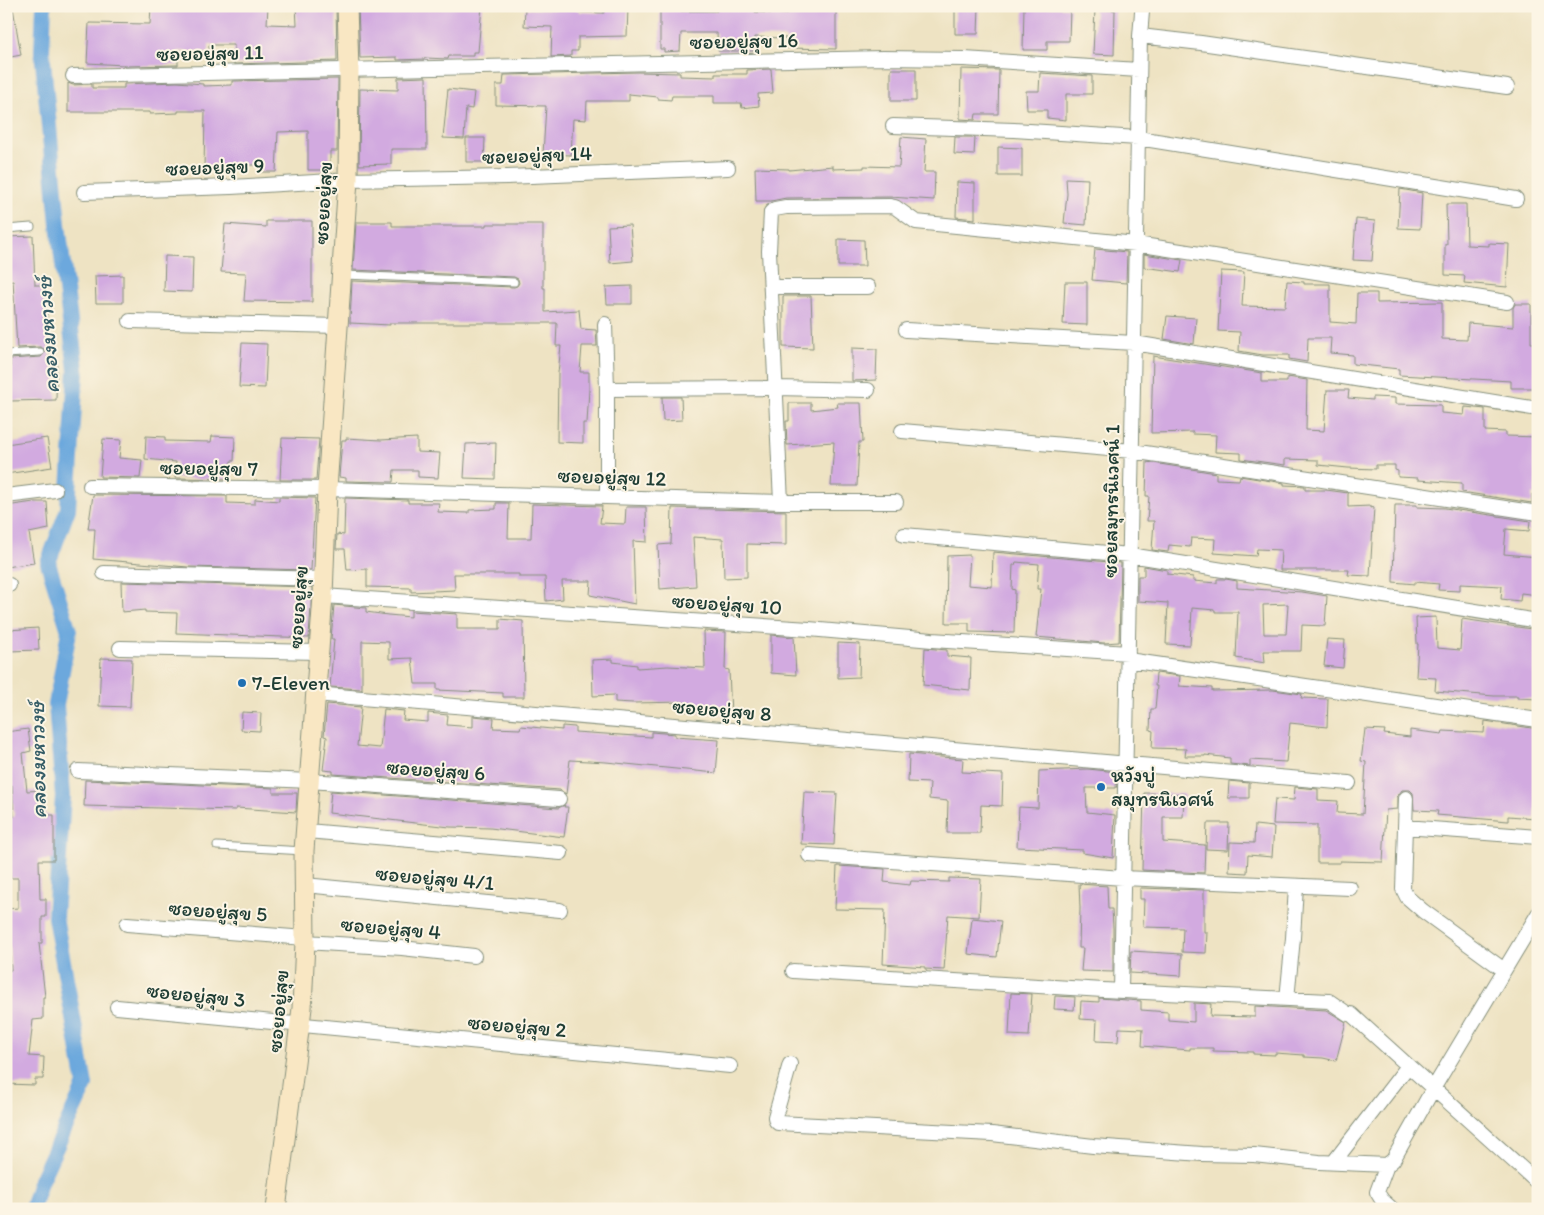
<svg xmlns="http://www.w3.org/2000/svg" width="1544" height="1215" font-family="Itim,'Playpen Sans Thai',sans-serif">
<rect width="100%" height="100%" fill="#fcf5e5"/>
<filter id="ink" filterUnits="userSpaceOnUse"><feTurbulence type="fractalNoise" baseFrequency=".02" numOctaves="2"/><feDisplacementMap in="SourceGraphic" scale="10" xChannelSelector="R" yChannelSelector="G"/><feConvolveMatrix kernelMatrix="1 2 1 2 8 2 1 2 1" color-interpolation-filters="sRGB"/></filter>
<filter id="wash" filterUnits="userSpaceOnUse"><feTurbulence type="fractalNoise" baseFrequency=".0096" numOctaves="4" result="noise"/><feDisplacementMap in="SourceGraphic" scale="20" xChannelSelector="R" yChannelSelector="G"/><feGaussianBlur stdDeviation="1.12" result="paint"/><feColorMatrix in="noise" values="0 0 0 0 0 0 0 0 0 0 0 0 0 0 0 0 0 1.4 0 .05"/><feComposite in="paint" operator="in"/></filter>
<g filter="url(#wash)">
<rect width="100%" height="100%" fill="#eee3c3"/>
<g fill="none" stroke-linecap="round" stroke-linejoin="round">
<path stroke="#6ca8dd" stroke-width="16" d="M32 1209 40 1182 85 1085 55 917 63 796 56 705 69 631 48 563 68 509 76 370 58 224 42 50 44 6"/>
</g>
<g id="blocks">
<path fill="#d2aae0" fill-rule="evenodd" d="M151 6H268L267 24 297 25 296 6H336L337 61 234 64V45H209V52L178 51V65L124 66V65L87 63 89 23 150 24Z
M358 6H482L478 52H473V56H449L448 59 425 58V59L397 60V57L360 58Z
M660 6H681V11H717V8L755 7V12L787 14V9L800 10V6H836V49L786 48V38L755 37V51H718L717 33H681L680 51 664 52V49H660Z
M955 6H979L978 34H955Z
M1024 6 1070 8 1069 41H1047V50H1023Z
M604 7H628L627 36 578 37V51H571V56L551 57 552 27 524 26 525 9 579 10V12L604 13Z
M13 8 21 55 6 58V9Z
M1095 9 1115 10 1114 55 1093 54Z
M771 69 773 93 758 94 759 106 742 108 741 103H714V96H672L671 100 658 99V97L629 94V101H587L586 120 573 119 571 155 543 154 546 106 496 105V85H503L504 75 638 72 680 73V76L715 77V74H747V70Z
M891 69H916V101H891Z
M961 69 999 70 998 114H976L975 120 960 119Z
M1040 73 1092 76V94H1066V120L1047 118V110H1027L1026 91H1039Z
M426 77 427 149H391V164L359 165 360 89 398 90V78Z
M338 79 337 151H330V170H308V131L278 132 276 172H260V165H231V170H204L205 111H178V113L150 114V112H68V83L73 85 92 84V88H124V84L177 82 203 84V86L232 85V81Z
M448 89 474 92 472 109 466 108 464 139 443 138Z
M901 137 926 139 924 172H935L934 200 890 197 786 198 771 201H756L755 168 789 169V170L833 166V169L864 168V166L899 167Z
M955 137H975L974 155 954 154Z
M466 138H485L484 162H466Z
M998 147 1022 148V176H998Z
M1066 178 1088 179 1086 225 1064 223 1067 194Z
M957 182 975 183V219L956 217Z
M1400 189 1422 193 1420 229 1398 228Z
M1446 204H1466L1467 245 1489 246V243L1509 244 1507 287 1464 283 1465 276 1445 275V244H1447Z
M1356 219 1375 221 1372 261 1353 260Z
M266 221H312V302L244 301 246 273 221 272 225 224 266 227Z
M356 222H392V226H486V224H543V288H545V312L579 310 581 329 596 330 597 346H582L580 372H589V389L587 423H583V443L557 442 558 373 561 346H556L557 323H390V325L350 323 352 281 514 287 517 286 519 283 518 279 514 277 353 270Z
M630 225 633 261 610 263 608 226Z
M33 236 35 285H45L50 359H57L56 400 10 401V359L41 357 45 352 44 349 40 347 17 348 13 281 6 282V237Z
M838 239 864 240 865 266H838Z
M1095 249 1127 252 1126 283 1092 280Z
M1144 254 1182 260 1180 272 1144 267Z
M165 256 193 257 192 292 164 291Z
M1221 271 1244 272 1242 306 1285 307 1287 281 1304 282V284H1330V322L1356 324 1357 293H1377V303L1442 302V339L1467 340 1468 323 1513 327V308L1515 304H1531V343H1538V388H1511V381L1399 375V369L1353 364V355L1330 353 1331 338H1308L1307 362 1289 359V355H1263L1239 351 1240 332 1218 331Z
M123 275V303H96L95 276Z
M1065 282H1087V325L1063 324Z
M632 286V304H607L606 287Z
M783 296H811L813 348 783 347Z
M1167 316 1196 318 1194 344 1164 339Z
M242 343 267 344 265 388 239 387Z
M852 348 877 349 876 380 852 381Z
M1153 356 1262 373V382H1287V377L1307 380 1306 430 1324 431 1327 390H1349L1348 398 1373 400V397L1395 398V404L1441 405V413L1464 415 1465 407 1485 409V431L1506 432V436L1538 437V465L1535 495 1532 494V503L1462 492V483L1418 480V478L1398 477V471L1395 470V465H1376V469L1348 468 1318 465V460L1285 459V465L1241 459V453L1215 452 1216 435 1193 434V432L1151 433Z
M662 397H681L682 420 663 421Z
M789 403H811V410L838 407 837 403H861L863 442H859L857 486H831L834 442 787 445 786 421H789Z
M146 436 165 437V441L211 442 212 436 235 437 234 461H231L230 479 175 478 176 462 145 459Z
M47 438 52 467 6 474V444Z
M282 438 319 439 316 480H280Z
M346 438 381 440 417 438V452L440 453 438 478 418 477V470H394L393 482 346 481V478L339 477 342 440H346Z
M103 439 121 440 119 458 142 460 140 478 100 477Z
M496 443 495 479 464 478 466 444Z
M1147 462 1216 473V479L1239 480 1240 476 1284 483V485L1305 486V490H1326L1348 493V507L1370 506V508L1374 507 1370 576 1348 575 1349 570H1280L1281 550 1257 549 1256 556 1214 553 1215 539 1191 538 1190 547 1169 545 1168 552 1152 550 1154 521H1147L1149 496H1146Z
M93 495 227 496V503L255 504V499L279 501V497L315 498 311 570 188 567 93 559 95 529H88Z
M345 498 408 500V503H439L438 512 469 513V510L496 509V503H509L508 538H531L532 504 602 506 600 523 625 524 626 507H646L647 542 633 541 635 604 590 595 591 581H562L563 599 546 601 545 577H519V574H454L455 590 411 592V588L367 587V569L347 570 345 549H336L337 534 344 535Z
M34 502H47L49 529 29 533 34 563 6 567V506Z
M1395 505H1417V507L1445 508 1530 521 1529 531 1506 529 1504 554 1538 557V595L1521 593 1520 601 1501 599 1502 586 1460 584V591L1438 590 1439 584 1415 582V584L1393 582Z
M672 508 786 511V545L747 544V577L724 578 723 539 693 537 696 586 660 589 658 545 671 544Z
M993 552 1121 563 1119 642 1104 643 1036 637 1041 589H1037L1039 564 1016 562 1015 565H1013L1012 589 1015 590 1014 633 969 632V623H946L947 556 970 555 968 585 992 587Z
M1144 566 1167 570V574L1193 577V581L1217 583V579H1226L1237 581V588L1302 592 1327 596 1325 626 1302 625 1301 651H1264L1265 663 1236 658 1238 612H1215V610L1192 608 1190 645 1166 644 1168 603 1138 601V576H1144ZM1288 604 1286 634H1264L1263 605Z
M121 582 312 587 309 638 176 633 177 613 145 612V610L122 612Z
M334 605 366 608V612L388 615 411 617V611L457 614V629H500V619L523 621 524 697H503V693L437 690V684H415L412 658 389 659V642L362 641V689L330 687 334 639H331Z
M1436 617 1437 648 1460 650 1462 619 1538 630V699L1517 698V696H1494L1435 691 1436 678 1416 677 1418 644H1417L1416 618Z
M38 628 39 650 9 651 8 630Z
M704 631 726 632 725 669 729 670 731 715 684 711V702L633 703 615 702V695L593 696 592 660 613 659V662L637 665V668L668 666 705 668Z
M771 635 794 637 796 675 771 673Z
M1327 639 1345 640 1343 668 1324 666Z
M838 643 860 644 859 677 838 678Z
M925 648 947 650V656L971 658 970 690 923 685Z
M101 658 132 659 130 707 99 706Z
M1156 673 1180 676 1179 686 1212 688V691L1273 690 1302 694 1301 698 1328 699 1327 727 1290 723 1286 762 1250 760V766L1230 764V758L1205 755V756H1185L1186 749 1152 748 1153 731 1150 730 1151 709H1155L1157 686H1155Z
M327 704 361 707 357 746 380 748 384 709 404 711 403 720 428 722V713L448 715 447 725 473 727V716L494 718 493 728 520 729 521 726 562 730V726L575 727V732L651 737V732L675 734V737L719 740 716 773 606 762 570 760 566 794 560 790 333 774V771L323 770 327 737 324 736Z
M242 712 261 713 260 731 241 730Z
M1485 721 1538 729V788L1535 818 1508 816V821L1437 815 1438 811 1414 810 1413 793 1410 790H1402L1397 797V809L1386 810 1383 862 1340 861V863H1317V825L1273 824 1275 799 1294 800 1295 787 1318 789V800L1338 801 1337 813 1363 814 1366 762 1361 761 1365 729 1385 730 1384 734 1410 737V730L1442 734 1443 731 1484 733Z
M28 729 31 751 23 753 27 791 43 790 45 815H54V860H39L40 899H46V917H42V943H39L45 997H43V1019L33 1020 29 1056 44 1057 43 1079H35V1085L6 1084V971L11 970 9 944 6 945V909L18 908V878H10L9 860H6V817H14L12 785 6 786V732Z
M909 754 963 759 962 772 1003 774 1002 806 981 805 980 833H947L948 801 929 799 930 783 908 782Z
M1088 769 1117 772 1116 788H1086L1087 812 1115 815 1113 858 1083 853V850L1017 847 1019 807 1038 808 1039 771Z
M85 780 273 788V793H297L296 812 236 808V810L84 806Z
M1229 781 1249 783V798H1228Z
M331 791 558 808 565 805 564 807H568L564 837 490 828 450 827 329 813Z
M804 792 837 793 834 845 801 844Z
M1144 793 1184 794 1183 817H1163V842L1205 845 1204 873 1142 870Z
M1207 823H1229L1228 850 1206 849Z
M1255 825 1274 827 1272 857 1248 855 1247 873 1229 872 1230 842 1254 843Z
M837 866 885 869 884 882 910 885 911 881 949 882V878L981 879 979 917 948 915 944 970 925 969V967L883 964 885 910 835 909Z
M1079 884 1107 886 1108 909H1112L1113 928V972L1081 971 1083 948H1079L1080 908Z
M1140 888 1204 890V932H1207L1206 953 1182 952 1183 928 1143 927 1144 899H1140Z
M972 918 1001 921 997 957 968 954Z
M1131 951 1182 954 1181 976 1130 973Z
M1011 993 1032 994 1029 1036 1009 1035Z
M1055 996 1075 997 1074 1010 1054 1009Z
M1099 998 1141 1001V1010L1168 1012V1020L1194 1022V1003L1211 1004 1210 1016 1255 1017V1006L1326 1010 1346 1022 1336 1061 1323 1058 1304 1057V1055L1275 1053V1055L1253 1054V1052L1213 1051V1048H1190V1050L1142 1046 1143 1029 1119 1028 1118 1042 1096 1041 1097 1020 1080 1019 1081 1001 1099 1002Z"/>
</g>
</g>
<g filter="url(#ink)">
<use href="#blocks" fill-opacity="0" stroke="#86907c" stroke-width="1"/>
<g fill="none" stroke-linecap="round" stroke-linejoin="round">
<g stroke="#86907c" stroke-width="9">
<path id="lane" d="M6 229 31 227
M344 275 514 282
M6 354 40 352
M217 846 304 851"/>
</g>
<g stroke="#86907c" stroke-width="16">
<path id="street" d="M1140 36 1201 43 1507 87
M73 76 883 58 964 59 1139 70
M893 126 1014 130 1138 138 1516 199
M84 192 231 187 348 180 507 177 728 168
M771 287H868
M130 321 338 326
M605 324 607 389V497
M906 330 1134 343 1538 409
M607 389 776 388 868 390
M902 431 1132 451 1538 513
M90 486 327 489 781 502H896
M6 496 55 490
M781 502 769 251 771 212 775 209 786 207 890 206 895 207 916 222 1136 244 1507 302
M904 535 1130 555 1538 621
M104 573 323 579
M6 585H9
M323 596 809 629 932 640 1128 653
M120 648 318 652
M1128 660 1538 720
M315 694 1349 783
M78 771 310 781 559 799
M1405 827 1406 798
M307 831 561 853
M809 855 1123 878 1350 888
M305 885 560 910
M127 924 305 938
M305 942 402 948 474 956
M1504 970 1423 911 1407 897 1403 889 1405 827 1538 837
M793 971 1103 990 1329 1001 1348 1014H1351L1538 1183
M1121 990 1140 36 1142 12
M1287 999 1293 938 1296 886
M117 1007 730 1066
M790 1064 775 1117 776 1121 778 1123 992 1134 1093 1146 1202 1154 1254 1155 1319 1162 1387 1165 1393 1160 1433 1089 1538 914
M1333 1163 1408 1066
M1387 1165 1377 1192 1382 1200 1392 1209"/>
</g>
<g stroke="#86907c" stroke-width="21">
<path id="secondary" d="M276 1209 302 1008 305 942 304 851 323 596 327 489 348 180 349 70 347 6"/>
</g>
<use href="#lane" stroke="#fff" stroke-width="7"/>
<use href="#street" stroke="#fff" stroke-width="14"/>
<use href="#secondary" stroke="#f9e7c3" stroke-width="19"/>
</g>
</g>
<g fill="#1f6fb2" stroke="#fcf5e5" stroke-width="2">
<circle cx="242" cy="683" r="5"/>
<circle cx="1101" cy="787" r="5"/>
</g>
<g text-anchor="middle" stroke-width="4" stroke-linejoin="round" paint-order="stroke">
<g font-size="21" fill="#1f3d34" stroke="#fcf5e5">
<text transform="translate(744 41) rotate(-1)" y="7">ซอยอยู่สุข 16</text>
<text transform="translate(210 53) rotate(-1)" y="7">ซอยอยู่สุข 11</text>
<text transform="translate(537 155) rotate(-2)" y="7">ซอยอยู่สุข 14</text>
<text transform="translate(215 167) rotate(-2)" y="7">ซอยอยู่สุข 9</text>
<text transform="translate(323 203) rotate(-87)" y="7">ซอยอยู่สุข</text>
<text transform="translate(209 468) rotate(1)" y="7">ซอยอยู่สุข 7</text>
<text transform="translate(612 477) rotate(2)" y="7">ซอยอยู่สุข 12</text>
<text transform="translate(1111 501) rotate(-89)" y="7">ซอยสมุทรนิเวศน์ 1</text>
<text transform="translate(727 604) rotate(4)" y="7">ซอยอยู่สุข 10</text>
<text transform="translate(298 607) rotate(-86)" y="7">ซอยอยู่สุข</text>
<text transform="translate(722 710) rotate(5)" y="7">ซอยอยู่สุข 8</text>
<text transform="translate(436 770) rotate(4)" y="7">ซอยอยู่สุข 6</text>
<text transform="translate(435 878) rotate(5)" y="7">ซอยอยู่สุข 4/1</text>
<text transform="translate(218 911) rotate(4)" y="7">ซอยอยู่สุข 5</text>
<text transform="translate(391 928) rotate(5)" y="7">ซอยอยู่สุข 4</text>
<text transform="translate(196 995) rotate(6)" y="7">ซอยอยู่สุข 3</text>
<text transform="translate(278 1011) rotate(-85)" y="7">ซอยอยู่สุข</text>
<text transform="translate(517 1026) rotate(5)" y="7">ซอยอยู่สุข 2</text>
</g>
<g font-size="21" fill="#1f3d34" stroke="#fcf5e5" text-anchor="start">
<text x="252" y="690">7-Eleven</text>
<text x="1111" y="782">หวังบู่<tspan x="1111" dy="24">สมุทรนิเวศน์</tspan></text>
</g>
<g font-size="22" font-style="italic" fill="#365d67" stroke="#fcf5e5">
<text transform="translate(47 335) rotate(-94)" y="8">คลองมหาวงษ์</text>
<text transform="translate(37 760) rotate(-91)" y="8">คลองมหาวงษ์</text>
</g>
</g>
<rect width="1544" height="1215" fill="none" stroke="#fcf5e5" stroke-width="25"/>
</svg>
